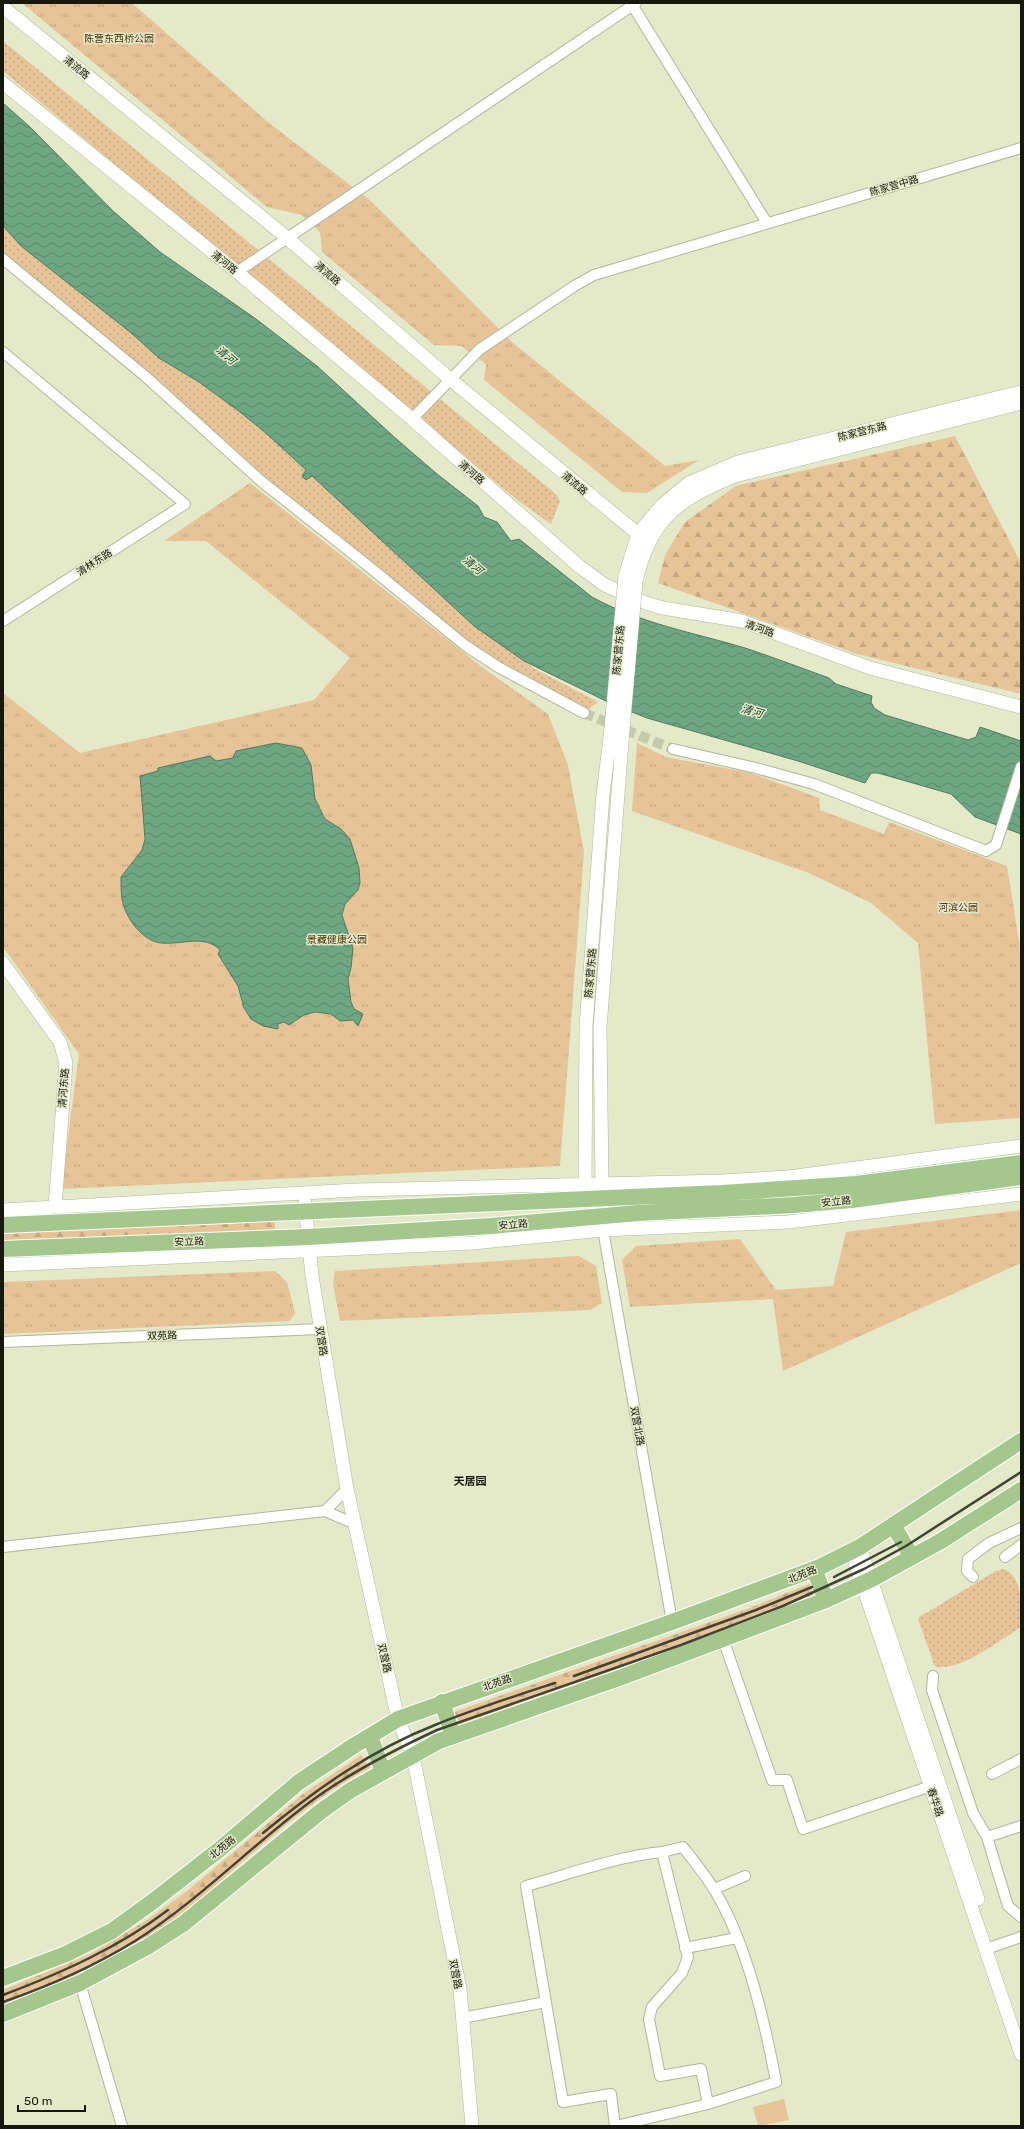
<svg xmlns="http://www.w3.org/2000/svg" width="1024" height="2129" font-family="Rubik,'Noto Sans SC',sans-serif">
<defs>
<pattern id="grass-dots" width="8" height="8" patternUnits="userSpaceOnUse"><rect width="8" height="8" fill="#e7c398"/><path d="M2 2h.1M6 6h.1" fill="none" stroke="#c5a782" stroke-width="1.8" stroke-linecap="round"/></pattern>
<pattern id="forest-firs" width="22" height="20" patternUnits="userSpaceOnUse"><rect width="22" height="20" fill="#e7c398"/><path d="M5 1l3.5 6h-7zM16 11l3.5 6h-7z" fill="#c5a782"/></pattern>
<pattern id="park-tufts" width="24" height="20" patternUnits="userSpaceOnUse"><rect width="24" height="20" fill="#e7c398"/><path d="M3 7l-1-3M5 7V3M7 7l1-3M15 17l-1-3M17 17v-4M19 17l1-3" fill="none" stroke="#c5a782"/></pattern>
<pattern id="water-waves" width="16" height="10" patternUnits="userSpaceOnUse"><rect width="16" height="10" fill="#6da682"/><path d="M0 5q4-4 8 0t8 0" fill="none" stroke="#598669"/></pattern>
</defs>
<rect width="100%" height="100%" fill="#e4e9c9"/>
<path fill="url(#grass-dots)" d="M3 41 556 494 560 501 551 524 516 499 3 71Z
M3 227 21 246 130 332 159 358 199 382 240 412 267 434 306 470 302 476 306 479 312 476 474 626 535 669 598 702 584 713 466 646 3 259Z
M1004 1569C1024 1578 1021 1608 1021 1627 1000 1640 962 1670 937 1667L934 1664 918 1619 921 1616 996 1571Z"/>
<path fill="url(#forest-firs)" d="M955 436 1021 563V694L857 654 658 583 665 555 685 522 736 486Z
M271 1218 275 1222V1227L272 1232 3 1245V1230Z
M811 1583 817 1588 815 1596 733 1630 460 1726 454 1712 747 1609Z
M361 1755 370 1768C357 1775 344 1782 331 1791 269 1833 218 1889 156 1932 109 1965 56 1985 3 2005V1990L90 1954 147 1920 187 1891 303 1794Z"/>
<path fill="url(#park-tufts)" d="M22 3H132L269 123 371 201 513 343 665 466 699 460 647 493 622 492 484 380 486 364 461 346 434 345 322 252 320 232 302 215 267 207Z
M250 483 482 667 548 714 568 765 584 852 560 1166 61 1189 79 1054 3 947V693L80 753 314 700 350 658 206 541H164Z
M637 743 666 757 751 773 819 798 820 810 884 834 889 822 1007 866 1021 953V1118L935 1124 918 943 871 903 809 873 632 811Z
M1021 1210V1263L783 1371 773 1299 630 1307 622 1260 636 1246 740 1239 776 1290 833 1286 846 1232Z
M579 1256 596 1266 602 1303 590 1310 340 1321 333 1284 335 1271Z
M275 1271 287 1282 295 1313 290 1321 3 1334V1282Z"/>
<path fill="#e7c398" d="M784 2099 789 2120 758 2126 753 2107Z"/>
<path fill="url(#water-waves)" stroke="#537b5f" d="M3 103 30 127 113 211 160 252 256 319 317 366 393 436 437 474 478 506 484 517 497 522 511 541 519 539 592 597C639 623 695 633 745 648 773 657 801 668 829 678L836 684 872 696 871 702 874 708 885 715 968 740 976 737 980 727 1021 741V834L975 817 951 794 878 773H871L865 783 798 761 647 718 612 704 524 661 474 626 312 476 306 480 302 476 306 470 267 434 240 412 199 382 159 358 130 332 21 246 3 226Z
M276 743 302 748 311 765 315 799 325 819 341 829 350 839 359 868 360 883 358 890 345 904 342 915 353 948 351 968 348 979 351 1002 354 1009 363 1014 358 1026 353 1020 340 1021 331 1014 315 1012 304 1015 289 1025 284 1022 278 1024V1029L263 1026 251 1019 244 1008 238 986 218 954 220 950C205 934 182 945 161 943 142 941 125 917 122 899 121 891 121 884 121 877L142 850 145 839 140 776 158 771V768L210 756 216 761 233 758 236 751Z"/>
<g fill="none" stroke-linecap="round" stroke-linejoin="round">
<path stroke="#c5caad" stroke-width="10" stroke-dasharray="10 5" stroke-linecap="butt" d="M584 713 673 749"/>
<g stroke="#b2b698" stroke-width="12">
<path id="minor" d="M631 3 767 223
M3 259 145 376 261 481 367 565 466 646 498 667 584 713
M237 272 636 3
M3 352 185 504 3 621
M412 419 480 349 576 285 594 275 1021 148
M673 749 756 768 814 784 986 851 996 845 1021 767
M603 1230 672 1622
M3 1342 320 1329
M325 1511 347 1489
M3 1547 325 1511 355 1524
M1005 1557 1021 1545
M973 1577 967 1571 968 1559 989 1543 1021 1528
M723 1639 772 1780H787L803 1829 931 1786
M933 1676 932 1690 973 1813 987 1837
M992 1774 1021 1759
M1021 1826 987 1837 1008 1906 1021 1917
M662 1852 683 1847C694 1861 706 1876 715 1891 747 1944 765 2022 776 2082L708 2104
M714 1889 745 1876
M685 1948 737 1938
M986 1949 1021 1937
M80 1983 122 2126
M462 2018 546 2002
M615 2126 611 2094 563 2102 526 1886C570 1874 618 1856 662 1852L688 1957 682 1973 652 2007 649 2019 660 2076 701 2069 708 2104 616 2126"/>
</g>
<g stroke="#b2b698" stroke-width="14">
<path id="tertiary" d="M3 7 286 237 450 379 649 543
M3 83 237 272 412 419 580 567 605 585 646 603 663 608 742 621 870 668 1021 707
M625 576 638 534 662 505 689 483 738 462 1021 392
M636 581C650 519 679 498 735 476L1021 403
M3 963 60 1042 66 1063 55 1207
M585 1184 586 1027 603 794 610 738
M602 1184 600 1028 622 742
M305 1203 312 1276 347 1489 398 1719 413 1756 460 1989 472 2126
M3 1210 357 1190 723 1181 789 1177 1021 1146
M3 1265 473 1243 603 1230 788 1222 1021 1194
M860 1547 978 1899
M851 1551 1021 2054"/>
</g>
<g stroke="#fff" stroke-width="18">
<path id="primary" d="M3 1225 722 1193 856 1184 1021 1163
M3 1249 308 1237 491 1226 638 1213 794 1205 852 1200 1021 1177
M893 1525 912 1557
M814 1569 826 1600
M442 1702 453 1736
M370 1736 383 1772
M3 1978 66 1954 112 1931 152 1902 220 1849 299 1782 355 1745 398 1719 672 1622 820 1567 860 1547 1021 1441
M3 2014 80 1983 147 1947 183 1924 320 1812 351 1790 439 1741 622 1677 826 1600 872 1579 941 1541 1021 1490"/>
</g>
<use href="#minor" stroke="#fff" stroke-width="10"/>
<use href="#tertiary" stroke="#fff" stroke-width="13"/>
<use href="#primary" stroke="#a4c78e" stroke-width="16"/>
<path stroke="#414435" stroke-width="2.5" d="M834 1577 901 1542
M574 1676 756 1610 812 1587
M263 1833C315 1790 371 1750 435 1725 474 1709 515 1696 555 1683
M3 1995C61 1973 118 1948 168 1910
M3 2002C49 1986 93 1967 135 1941 198 1901 251 1846 310 1802 349 1773 394 1750 437 1730L681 1645 783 1606 864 1569 906 1546 1021 1472"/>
<g stroke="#b2b698" stroke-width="14" stroke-linecap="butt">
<path id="tertiary-bridge" d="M610 738 625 576
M622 742 636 581"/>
</g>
<use href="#tertiary-bridge" stroke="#fff" stroke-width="13"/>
</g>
<g text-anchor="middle" stroke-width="3" stroke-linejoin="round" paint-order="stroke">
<g font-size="10" fill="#4f330c" stroke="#e4e9c9">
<text x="119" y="42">陈营东西桥公园</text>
<text x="958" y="911">河滨公园</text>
<text x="337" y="943">景藏健康公园</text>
</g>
<g font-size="10" fill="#16180d" stroke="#e4e9c9">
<text transform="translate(77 67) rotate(39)" y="4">清流路</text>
<text transform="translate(894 185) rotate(-16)" y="4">陈家营中路</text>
<text transform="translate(225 262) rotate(39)" y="4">清河路</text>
<text transform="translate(328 273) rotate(41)" y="4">清流路</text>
<text transform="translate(862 431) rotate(-14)" y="4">陈家营东路</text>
<text transform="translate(472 472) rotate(41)" y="4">清河路</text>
<text transform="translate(575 483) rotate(40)" y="4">清流路</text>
<text transform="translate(94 562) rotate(-33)" y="4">清林东路</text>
<text transform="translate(760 628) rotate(20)" y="4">清河路</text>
<text transform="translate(618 650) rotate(-85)" y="4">陈家营东路</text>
<text transform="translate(590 973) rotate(-85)" y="4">陈家营东路</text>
<text transform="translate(63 1088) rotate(-85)" y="4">清河东路</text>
<text transform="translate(836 1201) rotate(-6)" y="4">安立路</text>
<text transform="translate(513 1224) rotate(-5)" y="4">安立路</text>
<text transform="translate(189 1241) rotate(-2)" y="4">安立路</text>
<text transform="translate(162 1335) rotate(-2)" y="4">双苑路</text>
<text transform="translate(322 1341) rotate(81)" y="4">双营路</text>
<text transform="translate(638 1426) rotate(80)" y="4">双营北路</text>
<text transform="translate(802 1574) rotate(-22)" y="4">北苑路</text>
<text transform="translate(385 1658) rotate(77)" y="4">双营路</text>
<text transform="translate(497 1682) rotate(-19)" y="4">北苑路</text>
<text transform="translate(936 1802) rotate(71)" y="4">春华路</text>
<text transform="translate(222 1847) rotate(-39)" y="4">北苑路</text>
<text transform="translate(456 1974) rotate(79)" y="4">双营路</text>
</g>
<g font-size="11" font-style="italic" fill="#154229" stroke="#e4e9c9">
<text transform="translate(226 355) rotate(40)" y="4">清河</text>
<text transform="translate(473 565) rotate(40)" y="4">清河</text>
<text transform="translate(752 711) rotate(16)" y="4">清河</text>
</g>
<g font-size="11" font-weight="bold" fill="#16180d" stroke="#e4e9c9">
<text x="470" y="1485">天居园</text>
</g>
</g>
<rect width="1024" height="2129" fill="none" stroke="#16180d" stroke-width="8"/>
<path d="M18 2105v6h67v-6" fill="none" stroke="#16180d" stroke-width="2"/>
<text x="24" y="2105" font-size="12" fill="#16180d" stroke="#e4e9c9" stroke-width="3" paint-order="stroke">50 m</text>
</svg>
